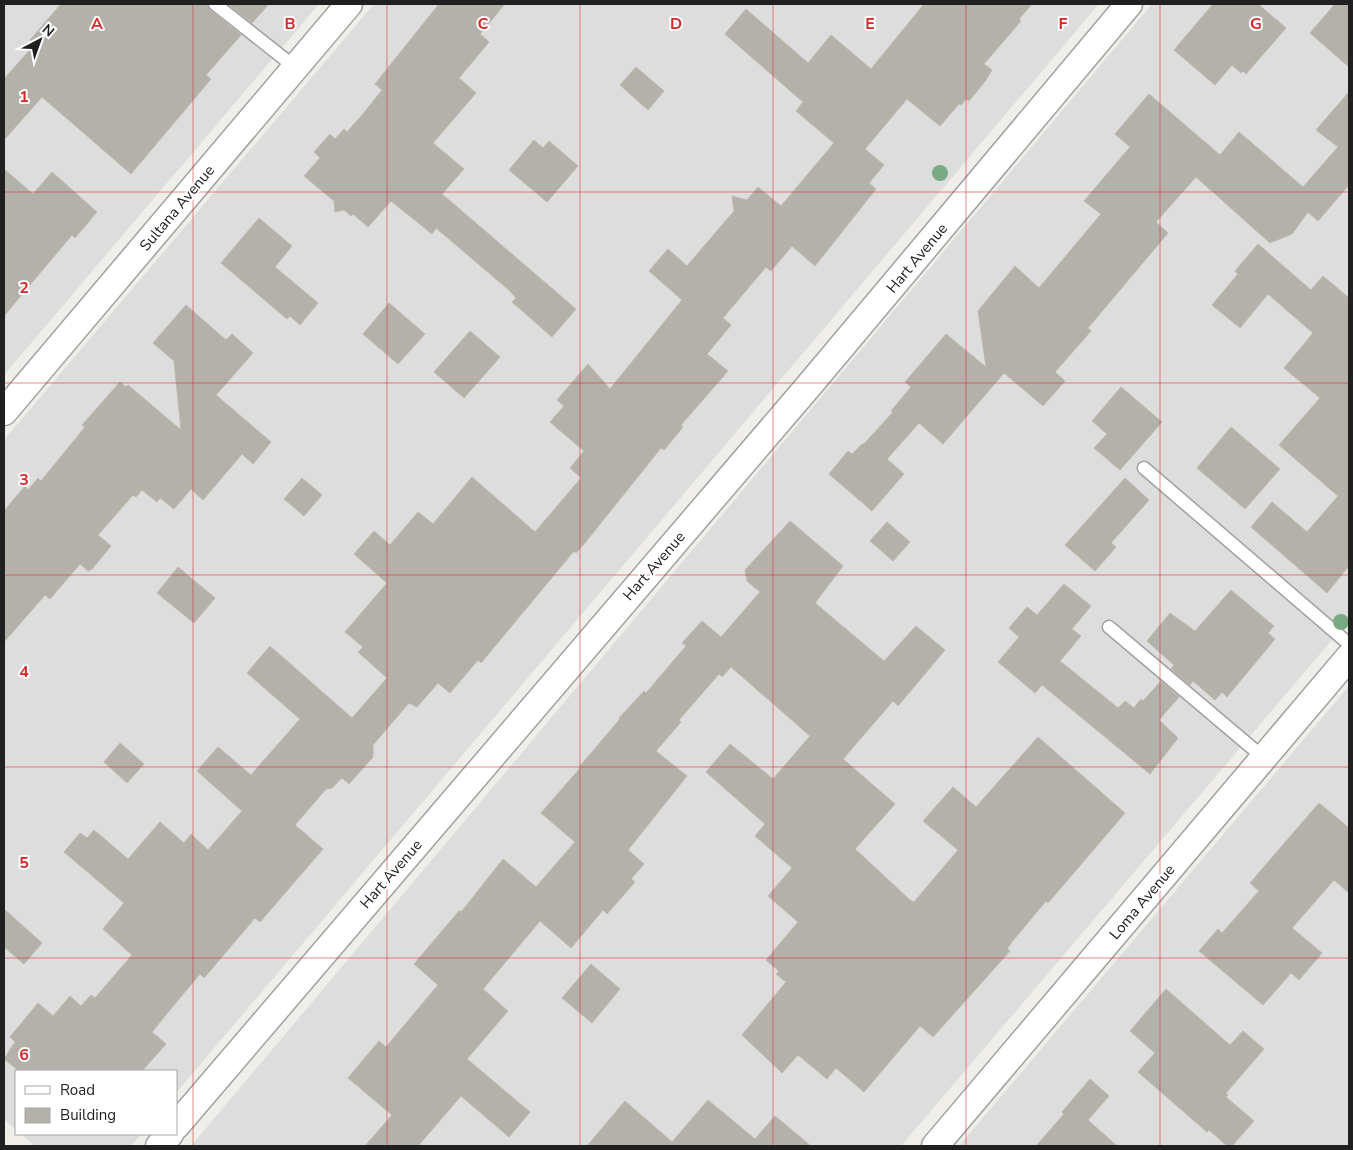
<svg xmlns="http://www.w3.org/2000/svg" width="1353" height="1150" font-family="'Nunito Sans',sans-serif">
<rect width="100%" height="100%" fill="#efeee8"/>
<path fill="#dedddd" d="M4 4H319L4 375Z
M374 4H1099L176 1093V1071H16V1130L4 1119V440Z
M1152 4H1349V620L901 1146H191Z
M1349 686V1146H959Z
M21 1134H142L131 1146H35Z"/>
<path fill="#b4b1ab" stroke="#bfb8ac" d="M61 4H207L210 10 241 35 206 75 211 79 131 174 42 97 4 140V79L35 44 30 40Z
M228 4H269L252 23Z
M439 4H505L480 34 489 42 459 78 476 93 433 143 464 169 442 194 576 309 552 337 512 302 516 298 510 291 436 228 432 234 391 201 368 227 353 214 351 216 344 210 335 212 334 201 304 176 320 158 314 152 330 134 335 139 344 129 347 132 363 114 382 90 375 84Z
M924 4H1032L1019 19 1021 21 984 64 992 70 986 80 969 101 966 99 961 105 959 104 940 126 907 99 865 149 884 165 869 183 876 189 815 266 792 246 771 271 766 267 723 318 731 325 707 354 728 371 681 425 683 427 664 450 661 448 584 544 576 553 574 551 481 663 478 660 450 693 438 683 417 707 409 703 373 745V757L349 784 342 778 332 788 326 789 295 825 323 849 260 922 255 918 204 978 200 974 169 1011 152 1032 166 1044 142 1071H19L4 1059 15 1042 10 1037 38 1003 53 1016 70 996 81 1006 91 995 95 998 132 955 103 929 124 903 64 852 80 833 87 838 94 830 128 859 160 822 184 843 191 834 208 850 242 811 197 771 218 747 251 775 300 719 247 673 270 646 352 718 387 678 358 652 363 647 345 632 387 583 354 554 374 531 390 545 418 512 433 524 472 477 535 532 581 478 570 468 584 451 550 422 564 406 557 400 588 364 610 389 682 300 649 271 668 249 687 266 734 211 732 196 747 200 758 187 781 206 834 143 796 111 803 102 725 34 746 9 808 63 831 35 871 69Z
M1213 4H1258L1286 28 1246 74 1243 71 1241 73 1232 65 1215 85 1174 50Z
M1335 4H1349V67L1310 33Z
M636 67 664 91 648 110 620 85Z
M1349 92V185L1318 221 1308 212 1292 234 1270 243 1196 177 1156 222 1168 233 1088 328 1091 331 1055 372 1065 381 1043 406 1004 373 943 444 919 423 887 459 904 474 872 511 829 474 848 451 852 454 862 444H864L893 412 891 411 911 387 905 382 946 334 986 367 978 311 1015 266 1039 288 1101 214 1084 201 1130 147 1115 134 1149 94 1220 155 1239 132 1303 187 1338 147 1316 130Z
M534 140 543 148 549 141 578 166 547 202 509 170Z
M4 169 33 194 52 172 97 212 75 238 72 235 4 316Z
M259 218 292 246 275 267 318 303 300 325 290 316 287 319 221 263Z
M1258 244 1311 290 1323 276 1349 298V566L1327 593 1251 527 1272 502 1307 532 1338 496 1279 445 1320 398 1284 368 1313 333 1268 294 1240 328 1212 305 1238 274 1235 271Z
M389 303 425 334 398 364 363 334Z
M186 305 226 340 232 334 253 353 216 395 271 442 253 464 242 454 203 500 191 489 174 509 160 498 157 502 142 490 136 497 133 495 98 535 111 546 92 569 88 571 80 564 50 599 45 595 4 642V511L25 486 28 490 38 478 41 481 85 427 82 425 120 382 126 387 128 385 181 430 174 361 153 343Z
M470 331 500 357 464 398 434 372Z
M1121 387 1162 422 1120 470 1094 448 1107 434 1092 421Z
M1231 427 1280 469 1245 509 1197 468Z
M302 478 322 495 304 516 284 499Z
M1125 478 1149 500 1111 543 1116 547 1095 571 1065 545Z
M790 521 843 566 815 603 884 661 916 626 945 650 898 706 893 701 843 759 895 804 855 849 910 900 914 902 958 850 923 821 953 787 976 807 1038 737 1125 813 1048 903 1046 901 1011 943 1007 949 1010 951 933 1037 920 1026 864 1092 836 1068 827 1079 798 1055 782 1073 742 1035 786 982 776 974 779 971 766 960 798 922 768 896 792 868 755 836 765 824 706 772 730 744 773 779 810 736 731 667 722 677 719 674 679 720 681 722 656 751 687 776 628 850 644 864 631 879 635 882 607 914 603 910 571 948 540 921 483 989 508 1011 467 1059 530 1112 509 1137 461 1096 418 1146H365L392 1115 348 1078 379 1041 386 1047 438 985 414 964 459 911H462L503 859 536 887 575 842 541 813 581 767 580 766 620 719 619 718 644 691 646 693 686 646 682 643 702 621 721 637 760 592 747 581 745 570Z
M887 522 910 542 893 561 870 541Z
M178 567 215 598 194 623 157 593Z
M1064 584 1091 606 1072 629 1081 636 1060 661 1118 708 1125 701 1134 708 1141 699 1143 701 1161 681 1179 697 1159 720 1178 738 1150 774 1042 685 1035 693 998 662 1019 637 1009 628 1027 607 1037 615Z
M1231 590 1274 626 1268 633 1275 639 1227 697 1222 692 1215 700 1193 681 1190 685 1171 669 1174 665 1147 641 1170 613 1195 631Z
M120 743 144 764 127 783 104 762Z
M1319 803 1349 828V893L1334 880 1292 928 1322 953 1299 980 1291 973 1263 1005 1199 951 1218 929 1222 933 1259 891 1250 883Z
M4 909 42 943 24 964 4 947Z
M591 964 620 989 592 1023 562 998Z
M1166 989 1230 1045 1243 1031 1264 1049 1226 1093 1228 1095 1226 1097 1254 1121 1232 1146H1227L1209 1130 1207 1132 1138 1072 1155 1053 1130 1031Z
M1090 1079 1109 1096 1088 1120 1117 1146H1036L1064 1114 1062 1112Z
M708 1100 755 1139 775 1116 811 1146H587L625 1101 672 1142Z"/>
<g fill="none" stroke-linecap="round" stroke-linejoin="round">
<g stroke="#a1a1a1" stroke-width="15">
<path id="service" d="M215 4 296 68
M1144 468 1349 644
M1109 627 1264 758"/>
</g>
<g stroke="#a1a1a1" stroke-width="29">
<path id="minor" d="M4 412 349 4
M176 1126 812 382 1129 4
M159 1146 170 1134
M935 1146 1349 657"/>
</g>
<use href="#service" stroke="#fff" stroke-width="12"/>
<use href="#minor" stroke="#fff" stroke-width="26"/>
</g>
<g fill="#7aaa84">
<circle cx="940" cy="173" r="8"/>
<circle cx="1341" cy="622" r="8"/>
</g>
<path fill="none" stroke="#d62828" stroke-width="1" stroke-opacity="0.55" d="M193 4V1146M387 4V1146M580 4V1146M773 4V1146M966 4V1146M1160 4V1146M4 192H1349M4 383H1349M4 575H1349M4 767H1349M4 958H1349"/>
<g text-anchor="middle" stroke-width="4" stroke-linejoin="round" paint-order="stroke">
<g font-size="15" fill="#202020" stroke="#fff">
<text transform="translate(177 208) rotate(-50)" y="5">Sultana Avenue</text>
<text transform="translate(917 258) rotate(-50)" y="5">Hart Avenue</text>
<text transform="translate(654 566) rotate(-49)" y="5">Hart Avenue</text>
<text transform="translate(391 874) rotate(-49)" y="5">Hart Avenue</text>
<text transform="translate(1142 902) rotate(-50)" y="5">Loma Avenue</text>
</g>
</g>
<g font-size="16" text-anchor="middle" font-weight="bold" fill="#d62828" stroke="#fff" stroke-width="4" stroke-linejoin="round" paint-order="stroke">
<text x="97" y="29">A</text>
<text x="290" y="29">B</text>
<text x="483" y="29">C</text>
<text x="676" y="29">D</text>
<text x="870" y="29">E</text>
<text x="1063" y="29">F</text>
<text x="1256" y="29">G</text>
<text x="24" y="102">1</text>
<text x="24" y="293">2</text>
<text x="24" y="485">3</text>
<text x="24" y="677">4</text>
<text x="24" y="868">5</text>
<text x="24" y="1060">6</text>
</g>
<rect width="1353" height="1150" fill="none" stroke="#202020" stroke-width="10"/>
<rect x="15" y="1070" width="162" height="65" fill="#ffffff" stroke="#a6a6a6"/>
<rect x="25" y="1086" width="25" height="8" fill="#ffffff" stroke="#a6a6a6"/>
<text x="60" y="1095" font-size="15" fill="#202020">Road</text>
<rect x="25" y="1108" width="25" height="15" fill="#b4b1ab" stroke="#a6a6a6"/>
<text x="60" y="1120" font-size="15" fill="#202020">Building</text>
<g transform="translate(40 40) rotate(41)" stroke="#ffffff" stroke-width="4" paint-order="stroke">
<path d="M0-4L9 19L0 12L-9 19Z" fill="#202020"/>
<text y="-8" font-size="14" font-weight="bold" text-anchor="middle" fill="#202020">N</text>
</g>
</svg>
